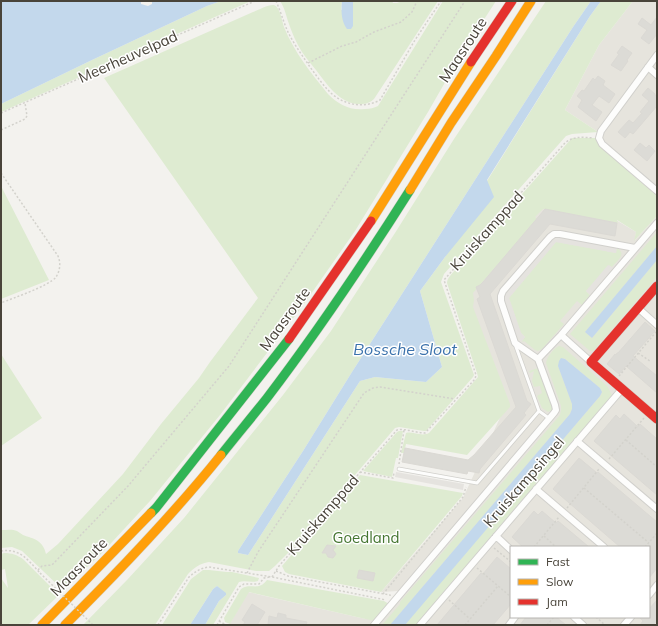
<svg xmlns="http://www.w3.org/2000/svg" width="658" height="626" font-family="Mulish,sans-serif">
<rect width="100%" height="100%" fill="#f3f2ee"/>
<path fill="#e6e4dd" fill-rule="evenodd" d="M633 1H657V196L604 150 598 144 597 138 598 132 565 110 599 45Z
M539 206 616 220 636 232 635 240 657 216V625H229L248 592 361 618 375 620 399 591 381 592 463 498 505 407 464 293ZM511 547H649V617H511Z"/>
<path fill="#deebd1" d="M221 1H251L1 112V104L92 60 207 6Z
M280 1H342L341 10 352 4 353 1H392L393 3H397L402 1H438L374 99C368 104 365 104 357 104 338 102 327 84 316 70 311 64 306 58 302 52 297 44 292 33 289 24 286 16 285 8 280 1Z
M443 1H496L459 58 428 112 355 231 304 304 220 415 150 501 101 554 63 590 22 551 12 547 1 548V530C6 530 13 529 17 531 19 532 21 534 23 535 34 539 43 540 46 554L58 544 123 474 161 424 199 378 210 362 258 298 104 78 253 12C258 10 269 4 274 5 280 7 282 21 284 27 294 52 311 73 328 94 338 104 350 111 365 109 370 109 374 108 378 106Z
M546 1H591L573 27 352 372 303 451 238 551V553L248 555 360 381 375 377 426 382 442 367 420 291 445 257 487 181 590 16 601 1H633L599 45 566 108 565 110 598 132 572 134 566 136 444 274 441 282 473 372 474 375 473 377 426 431H424L399 427 395 428 291 550 275 566 269 571H256L209 562C199 564 195 567 188 574L155 625H83L127 580 184 518 283 395 331 331 395 233 454 139Z
M572 138H597L598 144 604 150 657 196V216L634 241 636 232 617 220 618 223 543 209 535 217 537 219 473 293 474 300 473 307 510 404V407L467 455 406 444 404 453H401L406 433C413 431 421 437 429 433L478 377 477 373 447 283C447 278 452 274 455 270L457 271 459 269 457 267Z
M1 186 49 280 1 299Z
M657 232V246L585 332 592 338 657 260V277L600 343 593 351H590L570 334Z
M556 242 616 253 617 247H618V249C627 254 616 262 612 267L609 265 586 291 590 295 582 305 577 301 560 321 564 324 542 349 538 351 535 350 524 341 523 342 522 341 525 337 521 333 509 298Z
M559 346 563 347 607 386 612 395 611 397 416 625H404L601 395 602 392 600 388 564 358 558 366 572 404V409L570 414 390 625H382L400 604V602L560 415 561 410V406L546 363C547 357 553 349 559 346Z
M1 354 42 418 1 446Z
M538 368 552 406V410L548 412 542 408 537 396 542 393 540 386 534 387 532 381 534 371 530 373 529 371Z
M399 431H403L398 458H396L392 477 363 471 397 432Z
M360 475 463 493 462 496 381 592 289 574 285 572 282 566Z
M4 553C12 553 17 555 23 559L59 595 28 625H1V578L8 588 5 569 1 570V554Z
M203 570H209L227 572H232L259 578 258 581C251 583 245 580 239 582L213 625H205L219 601 226 595 217 586 213 589 190 625H162L191 579Z
M267 580 384 601 389 604 375 621 361 618 249 592 230 624 225 622 224 618 241 589C251 582 258 592 267 580Z"/>
<path fill="#e5e3df" d="M558 236 617 247 616 253 556 242 509 298 521 333 525 337 522 341 516 336 503 301V297L505 294 552 238Z
M608 265 613 268 590 295 586 291Z
M396 472 464 484 463 490 395 477Z"/>
<path fill="#c3d8ec" d="M1 1H141V4L148 6 152 4V1H221L207 6 92 60 1 104Z
M342 1H353V26L351 29H347C341 21 341 10 342 1Z
M591 1H601L590 16 487 180 494 197 445 257 420 291 442 367 426 382 375 377 360 381 248 555 238 553V551L303 451 352 372 573 27Z
M657 246V260L592 338 585 332Z
M561 358 565 359 600 388 602 392 600 396 405 625H390L570 414 572 409V404L558 366 559 361Z
M217 586 226 593V595L219 601 205 625H190L213 589Z"/>
<path fill="#dcdbd6" stroke="#dbd9d4" d="M657 17V34L649 44 641 38 647 30 638 24 642 18 651 25Z
M622 46 632 53 627 60 628 61 621 71 611 65 619 54 617 53Z
M598 76 605 81 603 85 615 94 609 103 599 96 592 105 602 112 596 121 578 107 582 100 577 96 582 90 584 91 593 78 595 80Z
M648 88 655 94V95L657 97V106L633 134 630 132 625 138 618 132 629 120 633 123 642 113 640 112 649 101 642 95Z
M640 143 646 148 649 145 655 151 647 161 634 150Z
M545 209 617 223 615 236 550 224 490 294 527 401 531 404 524 413 526 415 480 469 479 473 468 471 467 474 402 462 405 448 468 460 474 455 516 407 477 299 480 297 476 287 480 285 483 282Z
M645 322 655 331 633 356 657 376V393L626 366 619 374 607 364 615 354 616 355 617 353H618Z
M624 414 638 427 640 424 657 439V495L594 441 616 415 620 419Z
M579 458 597 473 598 472 657 522V568L649 578V547H620L553 489Z
M534 511 538 515 542 511 556 523 558 521 589 547H523L512 537Z
M327 545 336 546 333 550 336 554 333 558 328 557 326 553H322Z
M497 557 511 569V604L493 625H437L481 573 483 574Z
M359 570 375 573 373 581 357 578Z
M657 600V621L653 625H640L643 621 639 617H649V609Z
M252 604 265 612 257 625H243L245 622 242 620Z
M278 613 286 615V618L307 622 306 625H268L269 616 277 618Z
M526 617H556L566 625H520Z"/>
<g fill="none" stroke-linecap="round" stroke-linejoin="round">
<g stroke="#d1d0cc" stroke-width="4.5">
<path id="lane" d="M515 344 539 411 550 419
M399 469 477 483 539 411"/>
</g>
<g stroke="#d1d0cc" stroke-width="8">
<path id="street" d="M657 55 601 131 599 138 602 144 657 191
M648 67 657 75
M638 308 657 325
M561 335 591 362
M538 359 515 343 501 301V296L503 291 550 237 554 234H560L635 248
M577 441 657 509
M536 489 604 547
M496 536 511 550
M649 595 657 585
M574 617 583 625
M374 625 554 413 556 410 555 405 538 359 561 335 657 223
M420 625 622 389
M509 625 515 617
M624 625 631 617"/>
</g>
<g stroke="#d1cfc6" stroke-width="10">
<path id="fast" d="M221 455C236 436 252 417 267 398 318 331 365 261 410 190
M151 513 156 508 289 339"/>
</g>
<g stroke="#d1cfc6" stroke-width="10">
<path id="slow" d="M410 190 451 123 496 56 531 1
M371 221 471 62
M42 625 151 513
M65 625C119 571 173 515 221 455"/>
</g>
<g stroke="#d1cfc6" stroke-width="10">
<path id="jam" d="M471 62 512 1
M657 286 591 362 657 419
M289 339 371 221"/>
</g>
<path stroke="#d3d2cc" stroke-width="1.5" stroke-dasharray="2 2" stroke-linecap="butt" d="M276 1C280 10 283 20 287 30 293 43 302 55 310 67 316 75 322 84 329 91 342 105 364 109 380 100L415 40 441 1
M308 63 342 46 356 42 374 32 401 22 412 12 417 1
M1 113 255 1
M1 130 25 119 27 116 25 103
M1 173 58 256C61 263 60 271 56 277 49 286 13 298 1 303
M638 353 650 361
M619 376 656 332
M626 440 657 467
M609 459 644 418
M399 464 404 430
M360 472 393 478 394 473
M584 488 649 543
M567 508 599 469
M544 536 556 547
M534 547 559 517
M645 547 657 533
M494 548 511 562
M1 551C20 548 28 560 40 573
M477 568 511 597
M38 570 42 566 52 565 128 486 229 366 400 101 465 1
M276 571 288 576 390 595V596
M247 573 258 552 364 393 373 388 380 387 455 399
M272 577 279 566 324 514 397 430C406 428 415 433 425 433L475 379 476 375 475 372 445 283 444 280 565 143C573 136 583 137 593 138
M383 594 463 497 466 487
M449 600 470 619
M596 617 605 625
M219 621 226 625
M158 625 189 577C196 571 201 568 209 567L272 577 386 600
M217 625 239 587 244 584H259L264 578 270 577
M465 625 498 586
M547 625 554 617"/>
<use href="#lane" stroke="#fdfdfc" stroke-width="3"/>
<use href="#street" stroke="#fdfdfc" stroke-width="6"/>
<use href="#fast" stroke="#30b455" stroke-width="9"/>
<use href="#slow" stroke="#ff9f0a" stroke-width="9"/>
<use href="#jam" stroke="#e5322d" stroke-width="9"/>
<path stroke="#d3d2cc" stroke-width="1.5" stroke-dasharray="2 2" stroke-linecap="butt" d="M40 573 93 625"/>
</g>
<g text-anchor="middle" stroke-width="3" stroke-linejoin="round" paint-order="stroke">
<g font-size="15" fill="#49443a" stroke="#fff">
<text transform="translate(463 50) rotate(-57)" y="5">Maasroute</text>
<text transform="translate(128 57) rotate(-24)" y="5">Meerheuvelpad</text>
<text transform="translate(487 231) rotate(-48)" y="5">Kruiskamppad</text>
<text transform="translate(285 319) rotate(-54)" y="5">Maasroute</text>
<text transform="translate(524 482) rotate(-49)" y="5">Kruiskampsingel</text>
<text transform="translate(323 515) rotate(-49)" y="5">Kruiskamppad</text>
<text transform="translate(79 567) rotate(-46)" y="5">Maasroute</text>
</g>
<g font-size="15" fill="#457631" stroke="#fff">
<text x="366" y="543">Goedland</text>
</g>
<g font-size="16" font-style="italic" fill="#3b72ac" stroke="#fff">
<text x="405" y="355">Bossche Sloot</text>
</g>
</g>
<rect width="658" height="626" fill="none" stroke="#49443a" stroke-width="4"/>
<rect x="510" y="546" width="140" height="72" fill="#ffffff" stroke="#b6b4b0"/>
<rect x="518" y="559" width="20" height="6" fill="#30b455" stroke="#b6b4b0"/>
<text x="546" y="566" font-size="12" fill="#49443a">Fast</text>
<rect x="518" y="579" width="20" height="6" fill="#ff9f0a" stroke="#b6b4b0"/>
<text x="546" y="586" font-size="12" fill="#49443a">Slow</text>
<rect x="518" y="599" width="20" height="6" fill="#e5322d" stroke="#b6b4b0"/>
<text x="546" y="606" font-size="12" fill="#49443a">Jam</text>
</svg>
